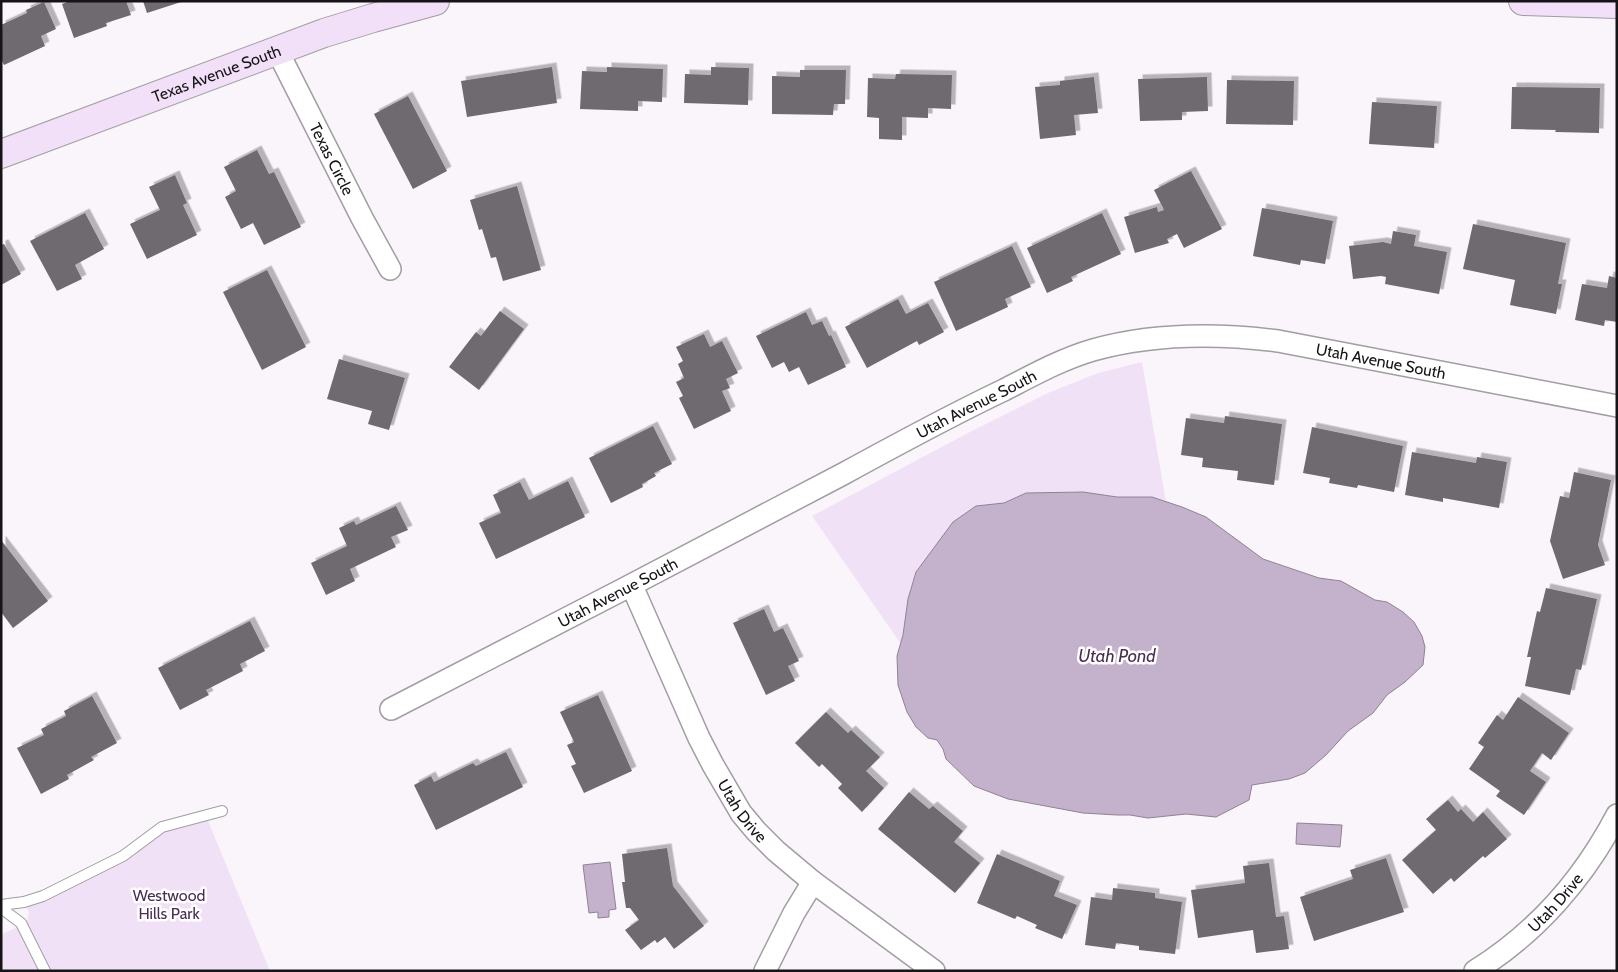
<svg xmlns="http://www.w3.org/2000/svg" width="1618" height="972" font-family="Cabin,sans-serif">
<defs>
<filter id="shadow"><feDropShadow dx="4.5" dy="-4.5" stdDeviation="0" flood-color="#0004"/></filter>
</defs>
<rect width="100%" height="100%" fill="#f9f5fb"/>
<path fill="#f1e1f7" d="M1142 362 1166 502 1152 497H1117L1083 492 1026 493 1004 503 976 506 916 572 908 599 903 635 901 644 812 516 968 433 1048 393 1098 373Z
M206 816 270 971H1V935L27 922 29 912 24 902 122 856 151 834Z"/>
<path fill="#c4b1cb" stroke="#908295" d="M1083 492 1117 497H1152L1182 507 1206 517 1263 559 1319 578 1341 581 1375 600 1387 602 1403 612 1414 622 1422 636 1425 647 1423 665 1405 682 1387 695 1373 713 1348 731 1326 755 1305 773 1289 779 1252 785 1249 800 1216 817 1186 814 1148 818 1130 815H1117L1083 813 1008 799 974 786 946 759 943 749 937 740 928 738 916 727 907 712 898 685 897 656 903 635 908 599 916 572 953 522 976 506 1004 503 1026 493Z
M1297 823 1342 825 1340 847 1296 844Z
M610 862 616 909 609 910V917L598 918V912L589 913 583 865Z"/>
<path fill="#6e6a6f" filter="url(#shadow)" d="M70 1H126L131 15 106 23 107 26 74 38 62 4Z
M143 1H181V2L147 13Z
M44 2 56 29 41 36 45 46 4 65 1 59V25L27 13 26 10Z
M552 67 557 103 467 117 461 81Z
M607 67 663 69 662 102 638 101V111L580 109 582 71 607 72Z
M711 67 749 68 748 105 684 103 685 74 711 75Z
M800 70H846L845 104H834L833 115 772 114V76L800 77Z
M896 74 952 75 951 109 928 108V118L902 117V140L879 139V118L867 117 868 78 895 79Z
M1094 77 1098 113 1074 115 1076 135 1040 139 1035 87 1060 85V81Z
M1207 77 1208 111 1182 112V120L1140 121 1138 79Z
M1227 80 1294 81 1293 125 1226 124Z
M1512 87 1600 88 1599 133 1555 132 1556 130 1511 129Z
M408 96 447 171 413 189 374 114Z
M1372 102 1437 106 1434 148 1369 144Z
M257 150 269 174 274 172 301 227 264 245 253 223 241 229 225 197 236 191 224 167Z
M1191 171 1222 229 1184 248 1177 234 1167 239 1169 243 1135 253 1124 217 1157 207 1158 212 1164 210 1154 190Z
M175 175 187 203 183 205 197 235 147 259 130 224 160 210 149 187Z
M517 186 541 270 503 281 496 257 491 258 482 229 479 230 470 200Z
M1262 208 1333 221 1325 264 1301 260 1300 265 1253 256Z
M85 213 104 249 75 265 82 279 57 291 30 241Z
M1102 213 1121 254 1071 277 1073 281 1047 293 1027 248Z
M1473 224 1566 243 1558 284H1562L1556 314 1510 305 1515 280 1463 269Z
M1393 231 1416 235 1414 246 1447 252 1439 294 1385 284 1386 277 1381 276 1353 279 1349 246 1383 242 1391 244Z
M4 244 21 274 1 285V245Z
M1012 246 1031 287 1005 299 1008 307 956 331 934 282Z
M267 270 306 347 262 370 223 292Z
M1609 276 1617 278V322L1605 320 1604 326 1575 320 1582 284 1607 288Z
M898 299 906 314 928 303 944 332 919 345 917 341 867 368 845 327Z
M500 311 524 329 479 390 449 367 476 332 481 336Z
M806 312 812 325 822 321 829 336 831 335 846 367 808 385 799 367 789 372 784 362 772 368 756 336Z
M704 334 710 347 722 341 738 373 726 379 730 388 722 391 731 411 694 429 679 398 683 396 676 382 684 378 678 364 683 361 676 347Z
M339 359 405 378 389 430 368 424 372 411 327 399Z
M1225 416 1282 424 1274 485 1237 480 1238 471 1202 467 1203 458 1181 455 1186 418 1224 423Z
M653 426 672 464 654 473 656 476 642 484 643 487 611 503 589 458Z
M1312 427 1403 446 1394 492 1358 485 1357 488 1329 483 1330 478 1303 473Z
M1412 452 1476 463 1477 457 1507 462 1499 508 1443 498V502L1405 495Z
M1574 472 1611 480 1598 545 1605 565 1563 579 1550 541 1560 496 1569 498Z
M568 481 585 517 496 559 479 523 501 513 493 495 520 482 529 500Z
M396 506 408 530 391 537 396 547 350 569 355 581 326 595 311 563 347 546 339 528 354 521 356 525Z
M1 540 48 601 13 628 1 612Z
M1546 588 1597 599 1581 670 1576 669 1570 695 1525 686 1531 657H1527L1537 611 1540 612Z
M764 609 774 632 783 628 799 661 788 666 795 681 766 695 733 623Z
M250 621 265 651 240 664 243 671 206 690 209 695 180 710 158 668Z
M598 695 632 771 584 793 571 766 576 764 567 745 574 742 560 712Z
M92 696 117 743 91 757 94 760 67 775 69 779 41 794 17 748 44 735 41 729 66 716 64 711Z
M1518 697 1569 733 1551 760 1542 753 1530 771 1546 782 1524 815 1496 796 1500 791 1469 769 1484 747 1478 743 1497 715 1503 720Z
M826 712 848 733 851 730 880 757 866 771 884 788 862 812 838 788 842 784 822 764 819 767 795 743Z
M506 752 523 787 436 830 414 785 431 776 434 782 473 763 476 766Z
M909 792 929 809 933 806 963 831 954 842 980 863 955 893 878 829Z
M1448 800 1458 812 1461 809 1473 822 1483 812 1507 839 1485 858 1483 856 1454 882 1451 878 1433 894 1402 860 1436 830 1426 819Z
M667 848 673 886 704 926 674 949 665 937 657 943 655 940 641 950 625 930 639 920 630 908H626L622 882H625L622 854Z
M997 854 1060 881 1054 896 1077 905 1062 939 1035 928 1037 925 1017 916 1015 919 977 903Z
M1386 858 1404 912 1314 941 1300 897 1353 879 1350 870Z
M1269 863 1276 917 1284 916 1289 949 1256 953 1253 930 1198 938 1191 890 1245 883 1243 866Z
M1113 888 1155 893V898L1182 902 1175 954 1139 950V946L1116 943 1115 949 1085 945 1091 897 1112 900Z"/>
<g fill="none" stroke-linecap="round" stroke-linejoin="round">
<g stroke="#a19da2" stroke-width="12">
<path id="lane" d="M1 905 24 902 43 896 123 856 162 827 222 811
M1 908 21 923 45 971"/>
</g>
<g stroke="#a19da2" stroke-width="24">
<g id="street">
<path id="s1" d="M277 50 362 218 390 269"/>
<path id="s2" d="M632 586 699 738 713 765 741 813 756 831 776 851 813 882 934 971"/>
<path id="s3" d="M391 709C542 632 693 553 843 474 896 445 949 416 1004 390 1033 375 1062 359 1093 350 1154 333 1215 333 1278 341L1617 406"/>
<path d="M765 971 794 913 813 882"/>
<path id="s4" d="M1475 971C1536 933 1584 878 1617 815"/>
</g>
</g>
<g stroke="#a19da2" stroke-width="30">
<g id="secondary">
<path d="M1523 1 1617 4"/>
<path id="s5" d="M1 154 324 33 373 18 435 1"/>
</g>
</g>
<use href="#lane" stroke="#fff" stroke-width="10"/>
<use href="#street" stroke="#fff" stroke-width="21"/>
<use href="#secondary" stroke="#f1e0f8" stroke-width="28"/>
</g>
<g text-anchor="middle" stroke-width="5" stroke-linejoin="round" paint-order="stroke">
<g font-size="16" fill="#161416" stroke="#fff">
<text dy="6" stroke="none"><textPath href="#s5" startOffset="230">Texas Avenue South</textPath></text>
<text dy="6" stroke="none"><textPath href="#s1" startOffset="122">Texas Circle</textPath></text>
<text dy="6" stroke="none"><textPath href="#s3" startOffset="1080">Utah Avenue South</textPath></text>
<text dy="6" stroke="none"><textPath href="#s3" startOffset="660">Utah Avenue South</textPath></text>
<text dy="6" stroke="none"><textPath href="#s3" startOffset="255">Utah Avenue South</textPath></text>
<text dy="6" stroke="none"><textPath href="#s2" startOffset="251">Utah Drive</textPath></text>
<text dy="6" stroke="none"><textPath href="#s4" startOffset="106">Utah Drive</textPath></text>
</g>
<g font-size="16" fill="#4a2e53" stroke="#fff">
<text x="169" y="901">Westwood<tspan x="169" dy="18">Hills Park</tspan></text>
</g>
<g font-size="18" font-style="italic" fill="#492d52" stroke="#fff">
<text x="1117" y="662">Utah Pond</text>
</g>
</g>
<rect width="1618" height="972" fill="none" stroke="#161416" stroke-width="5"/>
</svg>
